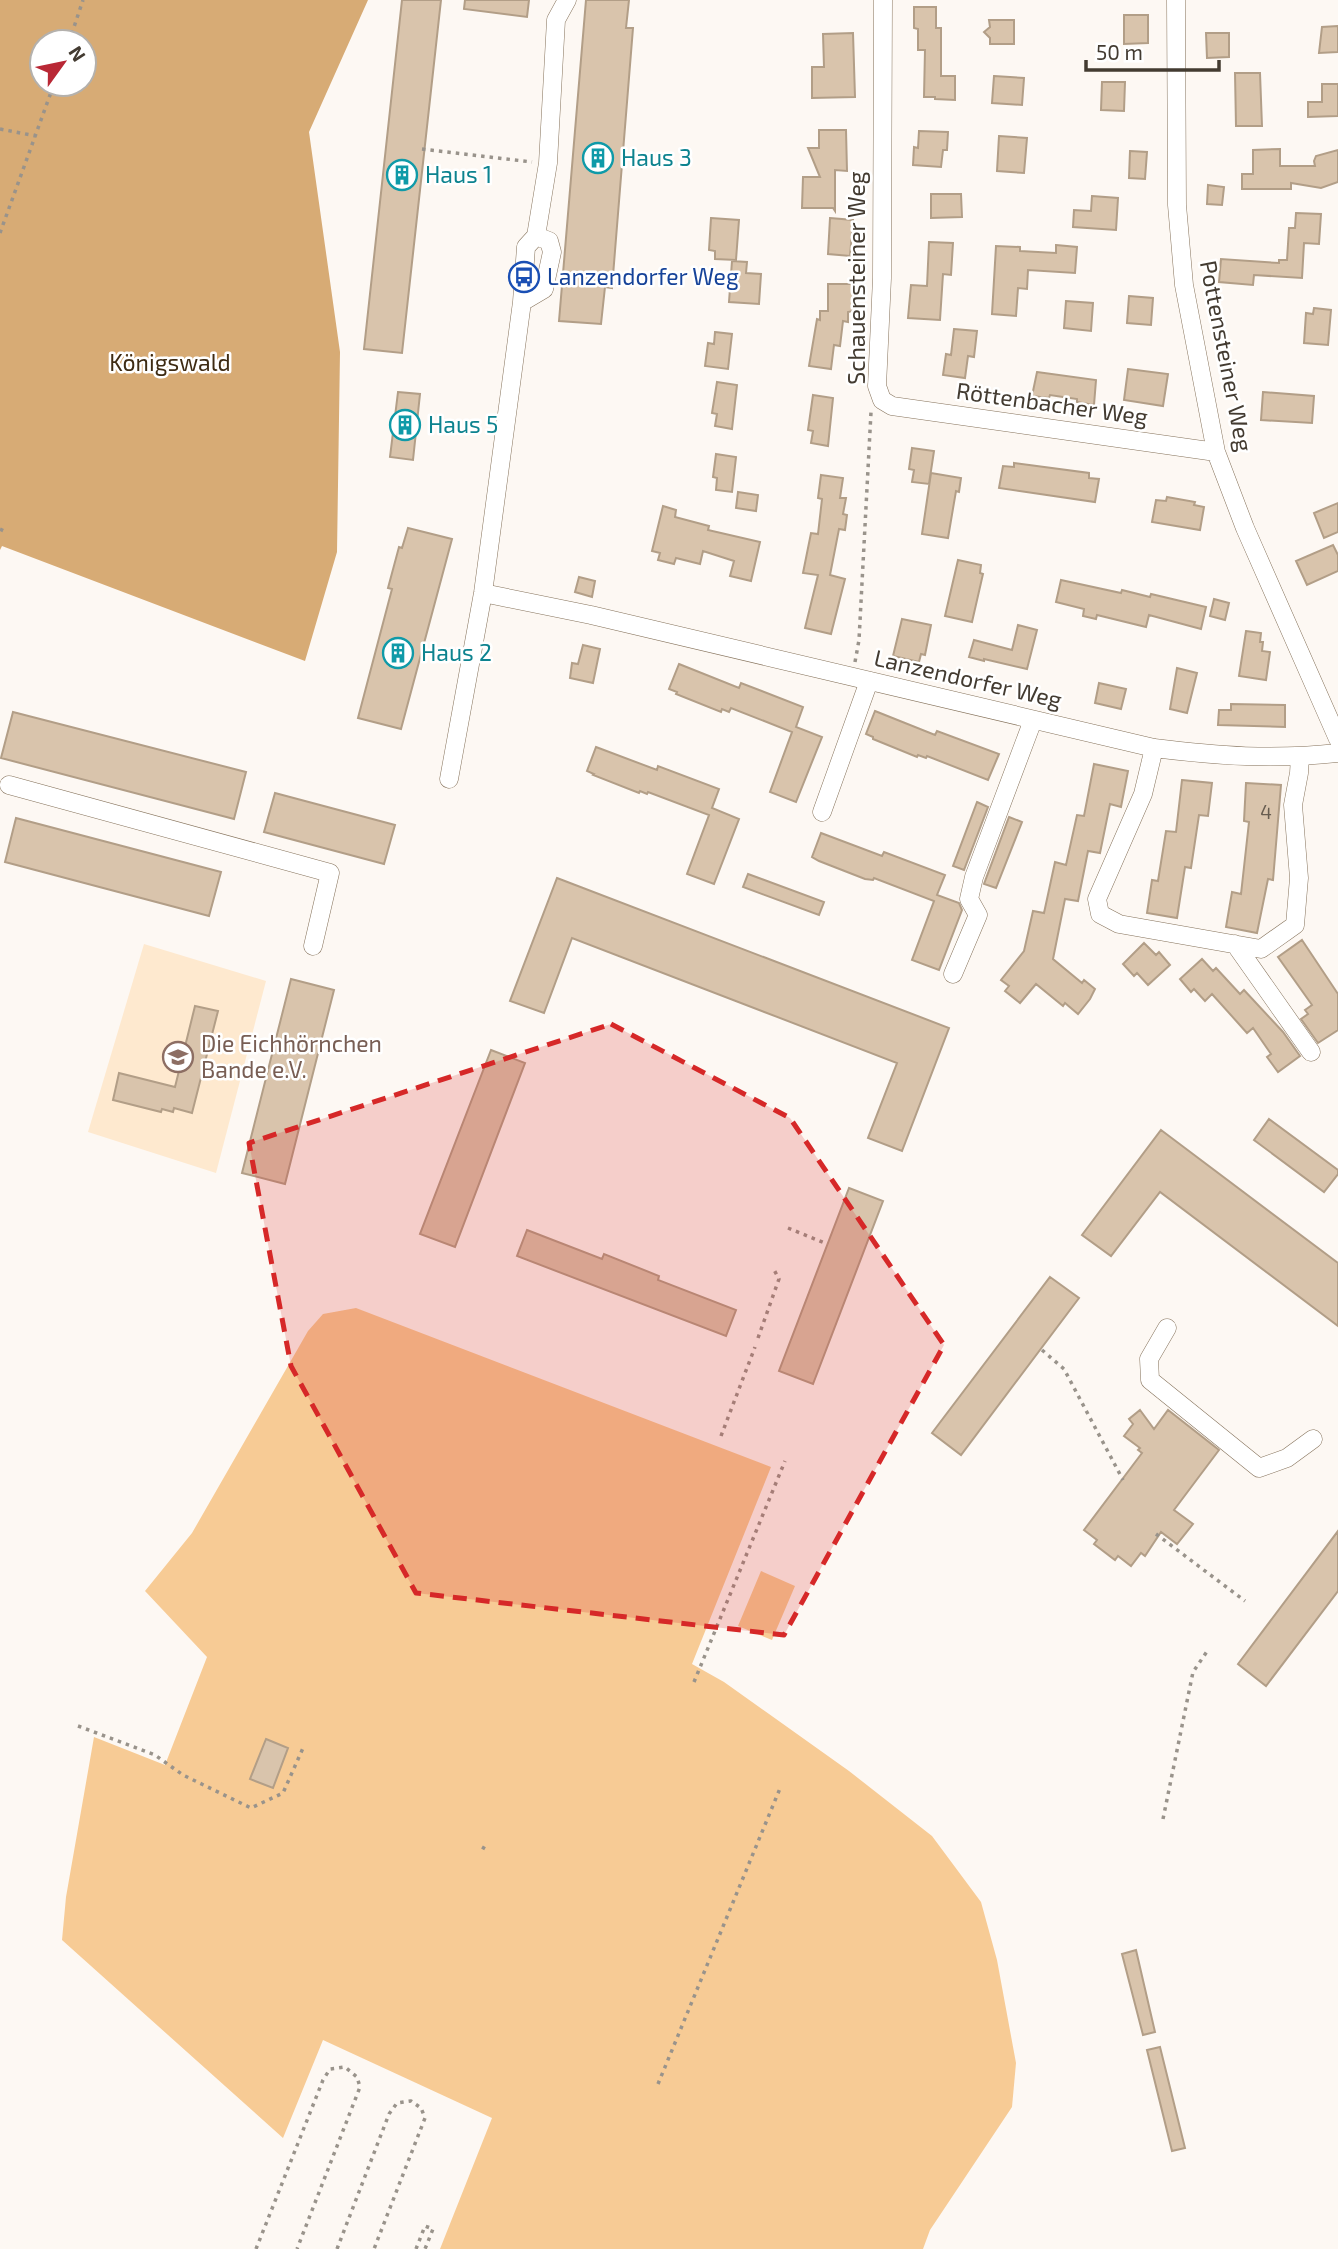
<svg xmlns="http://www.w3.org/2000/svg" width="1338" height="2249" font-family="'Exo 2',sans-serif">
<rect width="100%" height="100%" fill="#fdf8f3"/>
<path fill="#fee9cf" d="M144 944 266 981 216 1173 88 1132Z"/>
<path fill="#f7cb95" d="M356 1308 771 1467 692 1664 724 1682 849 1771 932 1836 981 1902 997 1960 1016 2063 1012 2107 930 2230 923 2249H440L492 2118 323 2040 283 2138 62 1940 66 1897 94 1737 165 1765 207 1657 145 1591 192 1533 308 1331 323 1314Z
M761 1571 795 1586 772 1640 738 1626Z"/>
<path fill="#d7ab75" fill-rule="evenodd" d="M0 0H368L309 132 340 352 337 552 305 661 2 546 0 550ZM42 42H84V84H42Z"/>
<path fill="#d9c4ac" stroke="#b29e87" stroke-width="2" d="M402 0H441L402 353 364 349Z
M465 0H529L527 17 464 9Z
M586 0H629L626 28H633L612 288 605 287 601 324 559 321Z
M914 7H936V28H941V76H955V100L935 99V97H924L925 50H918V29L914 28Z
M1124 15H1148V43L1124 44Z
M989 20H1014V44H990V38L984 32 990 27Z
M1338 26V52L1319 53 1322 27Z
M853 33 855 97 812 98V67H824L823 34Z
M1206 33H1229V57L1207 58Z
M1235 73H1260L1262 126H1236Z
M994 76 1024 78 1022 105 992 103Z
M1102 82H1125L1124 111 1101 110Z
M1322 84H1338V116L1308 117V102H1322Z
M819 130H846L847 171 835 170V211L833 208H802L803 177H820L808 148H819Z
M919 131 948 132 947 150H943L941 167 913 165 914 147 918 148Z
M999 136 1027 138 1024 173 997 171Z
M1280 149V166H1315L1314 161 1316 156 1338 150V182L1321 188 1291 183V189H1242V174H1253V150Z
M1130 151 1147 152 1145 179 1129 178Z
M1208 185 1224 187 1222 205 1207 204Z
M931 194H961L962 217 931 218Z
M1092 196 1118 198 1116 230 1073 227 1074 210 1091 211Z
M1296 213 1321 214 1319 244 1304 243 1302 278 1254 275 1253 285 1219 282 1221 259 1279 263V260H1287L1289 228H1295Z
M711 218 739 220 736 260 715 259V251L709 250Z
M830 218 853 220 850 256 828 254Z
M929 242 953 243 951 275 943 274 940 320 908 318 911 285 927 286Z
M1056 245 1077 247 1075 273 1028 270 1027 289 1018 288 1016 316 992 314 996 246 1020 247V251L1056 253Z
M732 261 747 262 746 273 761 274 759 304 729 302Z
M828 284H853V311L848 312V322L843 321 840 346 834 345 831 369 809 366 817 319 820 320V311H828Z
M1129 296 1153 298 1151 325 1127 323Z
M1066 301 1093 303 1091 331 1064 328Z
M1314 308 1331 310 1328 345 1304 343 1306 313 1313 314Z
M954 329 977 331 974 357 968 356 965 378 943 375 946 354 951 355Z
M715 332 732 334 728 369 705 366 708 343 714 344Z
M1128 369 1168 374 1163 406 1124 400Z
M1037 372 1096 380 1094 405 1077 402V399L1063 397 1050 395 1049 398 1032 396Z
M717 382 737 385 732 429 715 426 717 414 712 413Z
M398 392 420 394 413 460 390 457Z
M1263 392 1314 396 1312 423 1261 420Z
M813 395 833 398 828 446 811 443 813 431 808 430Z
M912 448 934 451 929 484 912 482 914 470 909 469Z
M716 454 736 457 732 492 716 490 717 478 713 477Z
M1014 463 1089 473V478L1099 479 1095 502 999 488 1003 466 1014 467Z
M931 473 961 478 959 492 956 491 948 538 922 534Z
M821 475 843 478 840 498H846L843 514 847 515 845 530 839 529 830 575 845 579 831 634 805 628 818 575 803 573 811 533 818 534 822 499 818 498Z
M738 492 758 495 756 511 736 508Z
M1167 497 1195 502 1194 505 1204 507 1200 530 1152 522 1156 500 1166 501Z
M1338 503V532L1324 538 1314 513Z
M663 506 676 510 675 517 709 526 708 530 760 542 751 581 730 576 734 561 703 551 700 564 676 558 674 564 658 560 660 553 652 551Z
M408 528 452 539 401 729 358 718 392 589 388 588 399 547 402 548Z
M1333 545 1338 555V571L1307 585 1296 561Z
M958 560 981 565 980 573 983 574 972 622 945 616Z
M579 577 595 581 592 597 575 592Z
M1061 580 1121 593 1122 590 1150 597 1151 594 1206 607 1201 629 1149 615 1146 627 1097 615 1096 619 1083 616 1084 609 1056 602Z
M1214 599 1229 603 1225 620 1210 616Z
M902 619 931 625 925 655 921 654 919 662 893 656Z
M1018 625 1037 630 1027 669 984 659V661L969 657 974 640 1012 650Z
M1246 631 1261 633 1260 642H1263L1262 651 1270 652 1266 680 1239 676Z
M583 645 600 649 593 683 570 678 572 663 578 664Z
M679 664 739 688 741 683 803 707 796 727 822 737 796 802 770 792 792 732 731 708 729 712 722 709 721 712 676 694 677 692 669 689Z
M1177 668 1197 673 1187 713 1170 709Z
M1099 683 1126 689 1121 709 1095 703Z
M1231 704 1285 705V727L1218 725 1219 710H1231Z
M875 711 935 735 937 731 999 754 988 780 927 756 926 758 918 755 917 757 873 739V737L866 734Z
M13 712 246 772 234 819 1 758Z
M596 747 657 770 658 766 719 789 712 808 739 819 714 884 687 874 709 815 648 792 647 794 640 791 639 793 593 775 594 774 587 771Z
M1094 764 1128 771 1121 807 1110 804 1100 853 1088 851 1078 901 1065 899 1053 959 1082 983 1084 980 1095 989 1090 999 1078 1014 1065 1003 1063 1006 1036 984 1020 1003 1005 991 1009 986 1001 980 1024 951 1033 911 1044 913 1055 862 1066 865 1077 815 1084 816Z
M1182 780 1212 783 1208 816 1199 815 1191 868 1185 867 1177 918 1147 913 1152 880 1158 881 1166 831 1176 832Z
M1246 783 1281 785 1273 880 1268 879 1257 933 1226 927 1232 892 1241 894 1249 822 1244 821Z
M275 793 395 825 384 864 264 832Z
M977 802 988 807 964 870 953 866Z
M1009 817 1022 822 996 888 984 884Z
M16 818 221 872 209 916 5 862Z
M821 833 882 856 884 852 945 875 937 895 959 903 962 910 939 970 912 960 934 901 874 878 873 880 865 879 819 861 812 857Z
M748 874 824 902 819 915 743 887Z
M557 878 949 1028 902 1151 868 1138 897 1063 572 938 544 1013 510 1001Z
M1302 940 1338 994V1030L1318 1043 1301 1019 1308 1014 1305 1010 1312 1005 1278 957Z
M1144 943 1156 955 1159 952 1170 965 1148 985 1137 973 1134 976 1123 964Z
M1202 959 1213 971 1216 968 1240 994 1244 990 1283 1032 1300 1056 1278 1072 1267 1057 1271 1054 1253 1028 1247 1033 1212 994 1205 1001 1194 989 1191 992 1180 979Z
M291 979 334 990 285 1184 242 1173Z
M195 1006 218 1011 192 1113 174 1108 173 1112 162 1109 161 1112 113 1100 119 1073 175 1087Z
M491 1050 525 1063 455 1247 420 1234Z
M1269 1119 1338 1170V1174L1324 1192 1254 1140Z
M1161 1130 1338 1263V1326L1160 1192 1111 1256 1082 1235Z
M849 1188 883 1201 813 1384 779 1371Z
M527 1230 602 1259 604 1254 659 1276 658 1280 736 1310 726 1336 517 1256Z
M1050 1277 1079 1298 961 1455 932 1433Z
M1140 1410 1154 1429 1168 1410 1219 1450 1174 1510 1193 1524 1177 1544 1161 1532 1145 1556 1141 1553 1131 1566 1118 1556 1115 1560 1094 1544 1097 1540 1084 1530 1142 1453 1138 1450 1140 1448 1124 1436 1133 1424 1129 1419Z
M1338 1531V1591L1266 1686 1238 1664Z
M266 1739 288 1748 273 1788 250 1779Z
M1136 1950 1155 2032 1143 2035 1122 1954Z
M1160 2047 1185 2148 1172 2151 1147 2050Z"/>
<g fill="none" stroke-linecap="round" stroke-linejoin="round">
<g stroke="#86735c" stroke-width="19">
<path id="minor" d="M883 0 882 278 877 386 882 400 892 406 1216 452
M1176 0 1177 205 1184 285 1216 452 1245 528 1338 739
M522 302 544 289 552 252 549 241 536 236
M483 593 591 615 1154 748C1218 756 1273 760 1338 753
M1154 748 1143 794 1097 899 1100 914 1119 924 1261 949 1295 925 1299 878 1293 805 1299 773 1300 757
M449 779 483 593 522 302 526 247 536 236 548 163 556 20 567 0
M9 785 330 873 313 946
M822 812 869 681
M1235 944 1311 1052
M953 974 978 915 969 899 974 877 1033 720
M1167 1328 1149 1359 1150 1380 1259 1468 1287 1458 1313 1439"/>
</g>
<path stroke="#99938b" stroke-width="3.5" stroke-dasharray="3.5 5" stroke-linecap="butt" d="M69 42 83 0
M0 129 36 136
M422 149 532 162
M0 233 54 84
M0 529 4 531
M855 662 859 640 871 412
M788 1228 827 1244
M758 1338 779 1279 773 1268
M1042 1350 1064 1369 1123 1480
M721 1436 755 1347
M1156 1534 1245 1601
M694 1682 785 1461
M78 1726 155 1755 183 1775 251 1808 283 1793 303 1748
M1163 1819 1193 1672 1208 1650
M482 1847 489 1851
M658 2084 781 1786
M256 2249 323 2080 330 2069 345 2067 357 2077 360 2087 297 2249
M337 2249 389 2114 397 2103 411 2101 421 2108 425 2118 374 2249
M416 2249 425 2226 433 2229 425 2249"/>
<use href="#minor" stroke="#fff" stroke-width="18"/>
</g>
<path fill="#d62828" fill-opacity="0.2" stroke="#d62828" stroke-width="5" stroke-dasharray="14 9" stroke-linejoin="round" d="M611 1024 790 1118 944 1345 784 1635 416 1593 291 1366 249 1143Z"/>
<defs>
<g id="building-ring" transform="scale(1.575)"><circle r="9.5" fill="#fff" stroke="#0f9aa8" stroke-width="1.5"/><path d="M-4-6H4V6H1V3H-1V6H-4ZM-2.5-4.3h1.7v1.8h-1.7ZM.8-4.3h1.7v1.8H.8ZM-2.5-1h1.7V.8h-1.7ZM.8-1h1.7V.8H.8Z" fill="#0f9aa8"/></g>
<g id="bus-ring" transform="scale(1.575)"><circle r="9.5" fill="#fff" stroke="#1a4fb4" stroke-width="1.5"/><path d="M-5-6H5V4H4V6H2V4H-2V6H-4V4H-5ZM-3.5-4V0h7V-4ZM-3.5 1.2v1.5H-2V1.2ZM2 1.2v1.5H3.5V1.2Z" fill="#1a4fb4"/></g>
<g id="school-ring" transform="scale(1.575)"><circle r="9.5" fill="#fff" stroke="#8d6e63" stroke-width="1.5"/><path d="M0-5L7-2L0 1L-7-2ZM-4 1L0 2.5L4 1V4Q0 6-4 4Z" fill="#8d6e63"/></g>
</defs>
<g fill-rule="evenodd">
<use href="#building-ring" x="598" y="158"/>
<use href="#building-ring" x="402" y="175"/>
<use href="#bus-ring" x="524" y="277"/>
<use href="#building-ring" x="405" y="425"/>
<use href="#building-ring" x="398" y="653"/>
<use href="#school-ring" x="178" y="1057"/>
</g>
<g text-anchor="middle" stroke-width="5" stroke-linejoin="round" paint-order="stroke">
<g font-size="19" fill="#685d50">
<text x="1266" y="819">4</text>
</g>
<g font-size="23" fill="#0d838f" stroke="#fff" text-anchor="start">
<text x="621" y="166">Haus 3</text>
<text x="425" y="183">Haus 1</text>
<text x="428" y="433">Haus 5</text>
<text x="421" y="661">Haus 2</text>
</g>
<g font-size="23" fill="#164399" stroke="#fff" text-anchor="start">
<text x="547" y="285">Lanzendorfer Weg</text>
</g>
<g font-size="23" fill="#433b31" stroke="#fff">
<text transform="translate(857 278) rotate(-90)" y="8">Schauensteiner Weg</text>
<text transform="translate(1226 356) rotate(79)" y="8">Pottensteiner Weg</text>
<text transform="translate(1052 404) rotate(8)" y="8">Röttenbacher Weg</text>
<text transform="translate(968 679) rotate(13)" y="8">Lanzendorfer Weg</text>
</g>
<g font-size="23" fill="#3e2b13" stroke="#fff">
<text x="170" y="371">Königswald</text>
</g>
<g font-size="23" fill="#785e54" stroke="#fff" text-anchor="start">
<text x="201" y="1052">Die Eichhörnchen<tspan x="201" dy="26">Bande e.V.</tspan></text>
</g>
</g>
<g transform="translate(63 63) rotate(57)"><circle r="33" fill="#ffffff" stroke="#b4b1ad" stroke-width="2"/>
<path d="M0-5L12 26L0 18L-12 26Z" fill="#b92835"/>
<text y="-10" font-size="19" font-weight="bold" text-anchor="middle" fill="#433b31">N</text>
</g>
<path d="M1086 60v10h133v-10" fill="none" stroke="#433b31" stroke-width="3.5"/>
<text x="1096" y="60" font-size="21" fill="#433b31" stroke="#ffffff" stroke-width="5" paint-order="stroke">50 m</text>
</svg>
